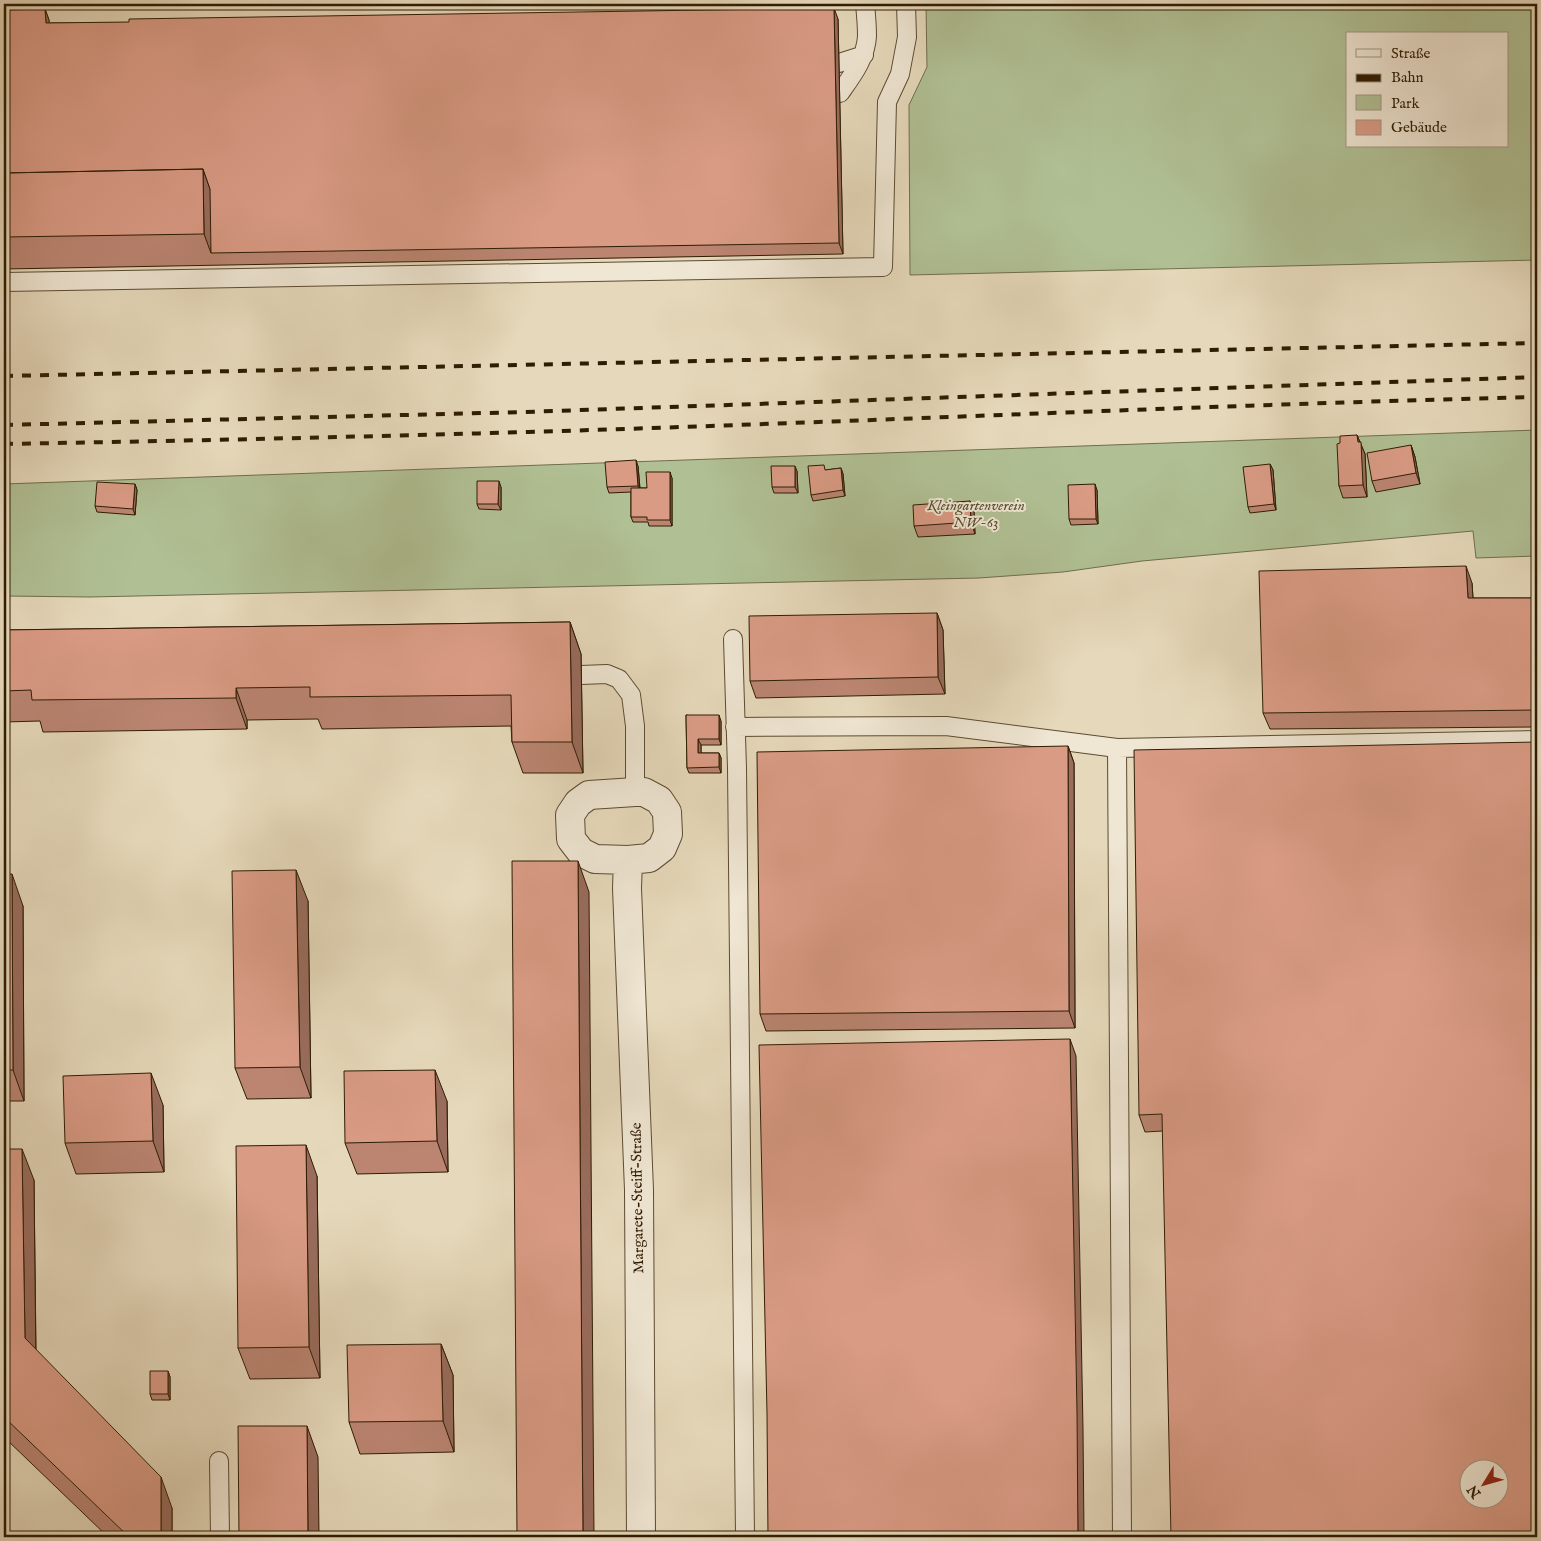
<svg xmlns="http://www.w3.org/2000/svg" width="1541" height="1541" font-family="'IM FELL English',serif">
<rect width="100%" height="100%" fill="#e6d9bb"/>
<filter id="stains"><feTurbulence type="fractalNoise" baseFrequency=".004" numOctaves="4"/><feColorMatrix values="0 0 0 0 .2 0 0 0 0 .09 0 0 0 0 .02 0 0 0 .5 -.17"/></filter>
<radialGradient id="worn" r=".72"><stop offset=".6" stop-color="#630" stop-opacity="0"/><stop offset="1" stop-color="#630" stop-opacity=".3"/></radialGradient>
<path fill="#b0c094" stroke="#6f6e4c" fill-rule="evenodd" d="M926 4H1537V260L910 275 909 105 927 67ZM1347 34H1507V146H1347Z
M1537 430V556L1476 558 1473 531 1142 561 1063 572 979 578 90 597 4 596V484Z"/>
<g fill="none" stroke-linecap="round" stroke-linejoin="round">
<g stroke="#5c4b31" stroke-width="20">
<path id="service" d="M839 63 864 55
M840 93C852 76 866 58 867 36 867 25 866 14 865 4
M4 282 883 267 887 102 900 74 907 37 906 4
M733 639 737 768 745 1537
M581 675 607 674 619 679 631 695 635 726V792
M735 727 946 726 1117 748 1537 740
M1117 748 1122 1537
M219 1461 220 1537"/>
</g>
<g stroke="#5c4b31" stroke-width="30">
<path id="minor" d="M635 792H644L659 800 667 812 668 834 662 848 649 858 628 860 595 859 581 852 571 839 570 815 578 803 589 795Z
M628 860 627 888 639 1190 641 1537"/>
</g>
<use href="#service" stroke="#efe6d3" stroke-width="18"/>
<use href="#minor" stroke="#efe6d3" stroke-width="28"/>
<path stroke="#2e1c03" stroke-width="4" stroke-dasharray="9 9" stroke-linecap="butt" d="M4 376 1537 343
M4 425 525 412 1537 377
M4 444C178 441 353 437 528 432 864 422 1201 405 1537 397"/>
</g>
<path fill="#bb8572" stroke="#2e1c03" d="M45 9 49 20V23L838 19 843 254 4 269V10Z
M1357 435 1365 454 1367 497 1343 498 1339 486 1340 443Z
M1411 445 1415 457 1420 484 1376 492 1372 481Z
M1270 464 1273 470 1276 510 1250 513 1248 507Z
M638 466 640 488H647L672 478V526H649L648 522H633L631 517V492L609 493 607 487Z
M841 468 843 474 845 496 813 501 811 495 826 470Z
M797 471 798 493H774L772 487Z
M135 484 137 490 135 515 97 512 95 506Z
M501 487V510L479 509 477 504Z
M1097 490 1098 524 1071 525 1069 519Z
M970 501 974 512 975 534 918 537 914 526Z
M1472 583 1473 598H1537V727L1270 729 1263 713Z
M937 613 943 630 945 694 756 698 750 681Z
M570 622 581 654 583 773H523L512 742 511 726 322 729 318 719 247 720V729L43 732 40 721 4 722V630Z
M686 715 721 721V745H701V753H719L721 758V773H689L687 768Z
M1537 742 1163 1131 1145 1132 1139 1115Z
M1068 746 1074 763 1075 1028 766 1031 760 1014Z
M4 874 23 906 24 1101H4Z
M308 901 311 1098 247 1099 235 1068Z
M447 1101 448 1172 357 1174 345 1143Z
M163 1105 164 1172 76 1174 65 1143Z
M4 1149 34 1180 36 1350 172 1508V1537H108L4 1437Z
M317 1176 320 1378 250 1379 238 1348Z
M441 1344 453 1375 454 1452 360 1454 349 1422Z
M168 1371 170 1377V1400H152L150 1394Z"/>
<path fill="#996c5d" stroke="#2e1c03" d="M834 8 838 19 843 254 839 243Z
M45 9 49 20 50 35 46 23Z
M203 169 214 200 211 253 204 234Z
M1357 435 1365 454 1367 497 1363 485Z
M1411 445 1415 457 1420 484 1416 473Z
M636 460 638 466 640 491 638 486Z
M1270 464 1273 470 1276 510 1274 504Z
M795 466 797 471 798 493 795 487Z
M841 468 843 474 845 496 843 490Z
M670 472 672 478V526L670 520Z
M499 481 501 487V510L498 504Z
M135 484 137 490 135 515 133 509Z
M1095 484 1097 490 1098 524 1096 519Z
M970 501 974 512 975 534 971 522Z
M1466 566 1472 583 1474 614 1468 598Z
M937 613 943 630 945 694 938 677Z
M570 622 581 654 583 773 572 742Z
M236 688 247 720V729L236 698Z
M719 715 721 721V745L719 739Z
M698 739 701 745V759L698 753Z
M1068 746 1074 763 1075 1028 1069 1011Z
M719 753 721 758V773L719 767Z
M578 861 589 892 594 1537H583Z
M296 870 308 901 311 1098 300 1067Z
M12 874 23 906 24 1101 13 1070Z
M1070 1039 1076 1056 1083 1429 1084 1537H1078Z
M435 1070 447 1101 448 1172 437 1141Z
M151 1073 163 1105 164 1172 153 1141Z
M306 1145 317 1176 320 1378 309 1347Z
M22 1149 34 1180 36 1370 25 1338Z
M441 1344 453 1375 454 1452 443 1421Z
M168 1371 170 1377V1400L168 1394Z
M307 1426 318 1457 319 1537H308Z
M161 1477 172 1508V1537H161Z"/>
<path fill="#da9b85" stroke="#2e1c03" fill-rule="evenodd" d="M834 8 839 243 211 253 210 189 203 169 4 173V10L45 9 46 23 129 22V19Z
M203 169 204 234 4 237V173Z
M1357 435 1358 442H1361L1363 485 1339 486 1337 444 1340 443V436Z
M1411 445 1416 473 1372 481 1367 453Z
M636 460 638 486 607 487 605 462Z
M1270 464 1274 504 1248 507 1243 467Z
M824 465 825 470 841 468 843 490 811 495 808 466Z
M771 466H795V487H772Z
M646 472H670V520H647V517H631V488H647Z
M477 481H499L498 504H477Z
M97 482 135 484 133 509 95 506Z
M1095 484 1096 519H1069L1068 485Z
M970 501 971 522 914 526 913 505Z
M1466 566 1468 598H1537V710L1263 713 1259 571Z
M937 613 938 677 750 681 749 616Z
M570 622 572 742H512L511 695 310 697V687L236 688V698L32 700 31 690 4 691V630Z
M686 715H719V739H698V753H719V767L687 768Z
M1537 742V1537H1171L1162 1114 1139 1115 1134 750ZM1468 1468H1498V1498H1468Z
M1068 746 1069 1011 760 1014 757 752Z
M512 861H578L583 1537H517Z
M296 870 300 1067 235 1068 232 871Z
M4 874H12L13 1070H4Z
M1070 1039 1077 1412 1078 1537H768L767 1414 759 1045Z
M435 1070 437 1141 345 1143 344 1071Z
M151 1073 153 1141 65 1143 63 1076Z
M306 1145 309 1347 238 1348 236 1146Z
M4 1149H22L25 1338 161 1477V1537H129L4 1417Z
M441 1344 443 1421 349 1422 347 1345Z
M150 1371H168V1394H150Z
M238 1426H307L308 1537H239Z"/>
<g text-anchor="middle" stroke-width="4" stroke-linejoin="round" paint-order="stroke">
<g font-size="15" font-style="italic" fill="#554d2e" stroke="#efe6d3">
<text x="976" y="510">Kleingartenverein<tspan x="976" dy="17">NW-63</tspan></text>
</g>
<g font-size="15" fill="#2e1c03" stroke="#efe6d3">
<text transform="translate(637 1198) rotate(-91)" y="5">Margarete-Steiff-Straße</text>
</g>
</g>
<rect width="1541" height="1541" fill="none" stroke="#e6d9bb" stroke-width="20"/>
<rect x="5" y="5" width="1531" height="1531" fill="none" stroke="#2e1c03" stroke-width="2.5"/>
<rect x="10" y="10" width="1521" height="1521" fill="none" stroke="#2e1c03"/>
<rect x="1346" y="32" width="162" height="115" fill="#efe6d3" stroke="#a29580"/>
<rect x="1356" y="49" width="25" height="8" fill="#efe6d3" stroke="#a29580"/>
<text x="1391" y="58" font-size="15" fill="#2e1c03">Straße</text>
<rect x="1356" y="74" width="25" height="8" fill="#2e1c03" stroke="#a29580"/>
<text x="1391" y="82" font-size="15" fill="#2e1c03">Bahn</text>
<rect x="1356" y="95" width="25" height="15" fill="#b0c094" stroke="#a29580"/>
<text x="1391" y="108" font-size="15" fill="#2e1c03">Park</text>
<rect x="1356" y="120" width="25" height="15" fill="#da9b85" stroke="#a29580"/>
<text x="1391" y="132" font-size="15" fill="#2e1c03">Gebäude</text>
<g transform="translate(1484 1484) rotate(233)"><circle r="24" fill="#efe6d3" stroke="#a29580"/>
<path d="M0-4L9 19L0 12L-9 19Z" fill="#8f2418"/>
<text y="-8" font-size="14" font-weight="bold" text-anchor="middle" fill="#2e1c03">N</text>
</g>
<rect width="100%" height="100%" filter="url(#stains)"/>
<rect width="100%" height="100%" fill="url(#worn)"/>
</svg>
